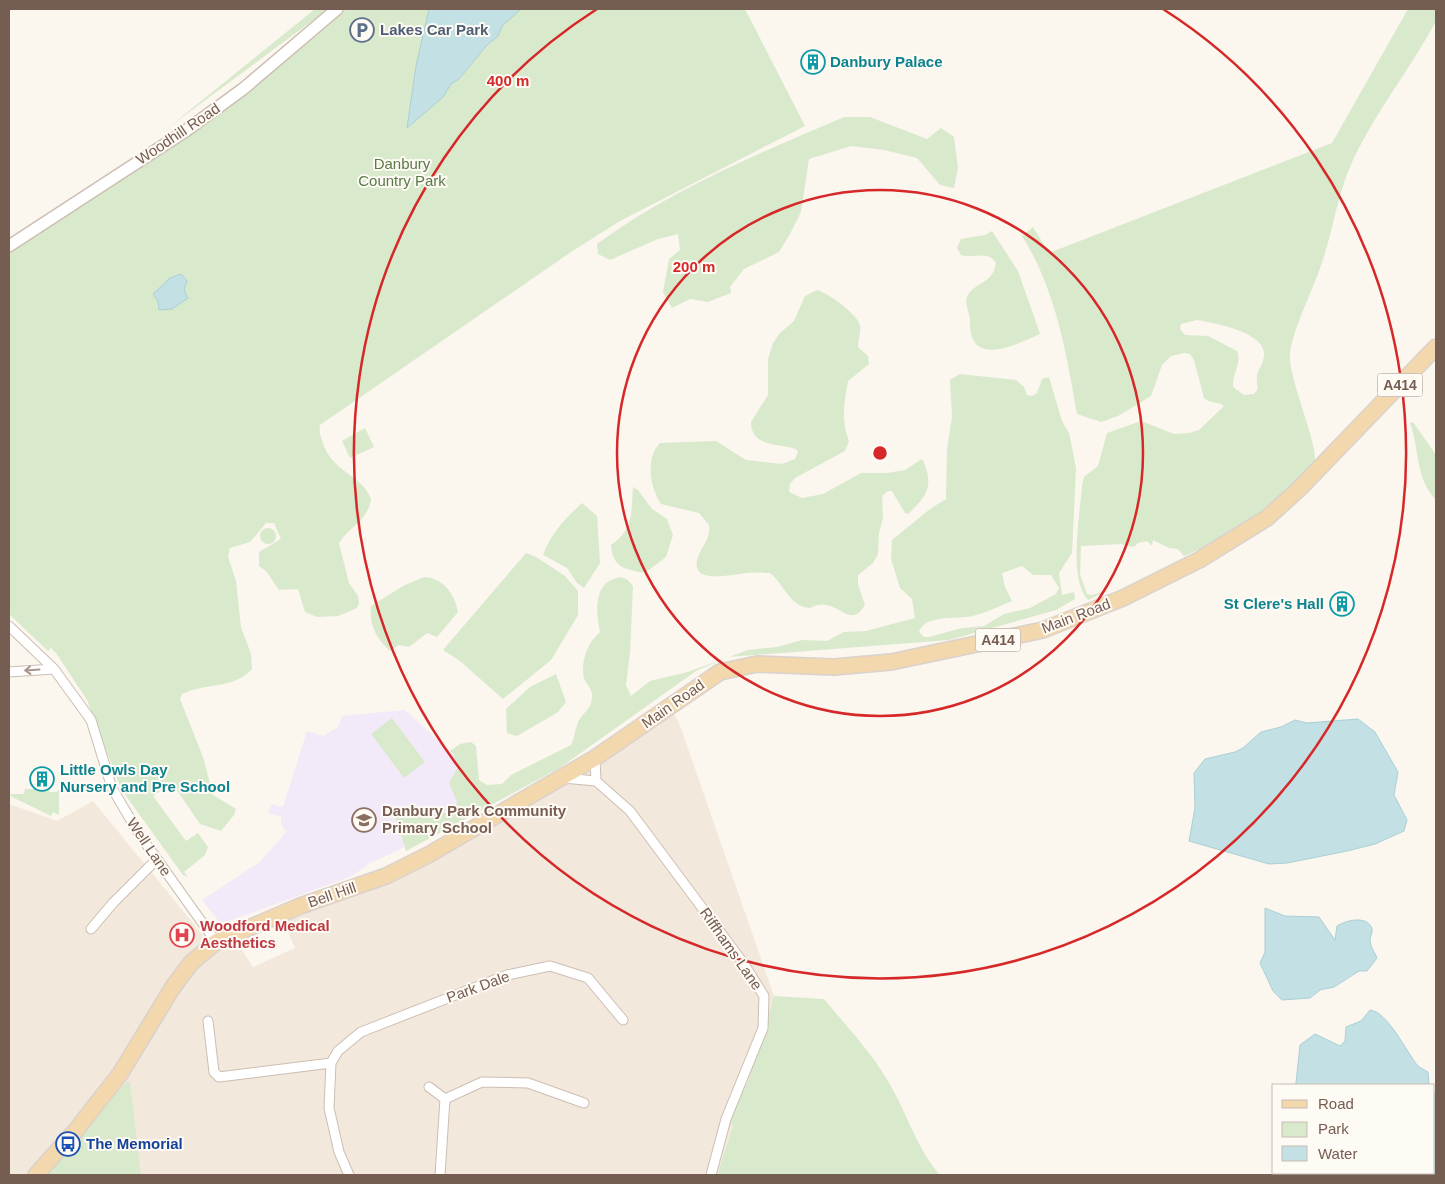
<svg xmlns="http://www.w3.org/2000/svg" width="1445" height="1184" font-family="Helvetica,sans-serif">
<rect width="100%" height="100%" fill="#fbf6ee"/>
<path fill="#f3e8dc" d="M664 702 678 720 774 996 717 1175H9V804L57 821 93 801 215 950 234 938 253 967 295 948 278 909 329 887 384 871 562 771Z"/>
<path fill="#f2eaf8" d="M405 710 454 755 457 769 474 804 397 851 370 863 352 876 221 924 202 900 260 862 286 832 281 824V817L268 813 271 804 283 807 307 731 323 736 338 727 342 716Z"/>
<path fill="#d9e9cc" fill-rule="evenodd" d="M315 9H328L169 127Z
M346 9H745L805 126 620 221 571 252 320 425C319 430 320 435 322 440 330 472 363 475 371 499 369 519 349 527 339 543L349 583 358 596 359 603 357 608 338 616 317 617 305 612 298 589 279 590 266 571 259 566V552L281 539 274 523H266L250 542 230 548 228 557 236 581 241 627 251 654 252 669C235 689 204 683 182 694L180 699 203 757 213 795 236 809 234 815 221 831 200 824 172 783 153 796 186 841 198 833 208 847 205 855 184 872 188 877 183 875 121 789 87 700 56 653 51 648 48 651 9 614V251L254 86Z
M1408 9H1436V21C1411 68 1376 111 1353 160 1337 194 1333 233 1320 268 1312 292 1293 329 1290 353 1287 377 1321 450 1314 463 1294 499 1221 541 1184 556L1178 549 1169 548 1153 540 1152 546 1147 541 1138 543 1134 547 1121 544 1081 546 1080 574 1087 594 1092 595 1109 590 1088 600C1068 579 1080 514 1082 486L1084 477 1098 466 1107 433 1141 421 1174 434 1189 433 1199 430 1224 406C1218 401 1210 404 1204 398L1194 360 1190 354 1184 353 1171 356 1162 365 1151 396 1118 416 1101 422 1077 414C1066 352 1056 290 1022 236L1033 227 1049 253 1332 143ZM1197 320C1214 323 1267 332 1264 356 1262 372 1254 367 1258 389L1254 394 1244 395 1233 387C1232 374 1242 363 1237 351L1208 336 1185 335 1180 329 1181 324Z
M844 117H870L927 139 941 128 954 137 958 168 954 188 940 185 917 158 884 150 851 146 809 159 801 212 790 234 779 252 744 269 730 287 731 293 708 302 690 299 672 308 663 292 669 259 680 250 678 234 658 239 610 260 598 254 597 244C672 189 760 153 844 117Z
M992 231 1018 271 1040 334C1015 345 968 369 970 320 970 313 964 304 967 297 973 282 993 285 996 263 988 250 973 259 961 255L957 248 961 239 985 235Z
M817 290C828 293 859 315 860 326 861 332 858 340 858 347L868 356 869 364 848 381C844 402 841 421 849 441L845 451 795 478 790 484 789 492 802 498 823 494 861 473H887L905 470 922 459C935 485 927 496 908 514L905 513 892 491H888L882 496 883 518 879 533 878 554 873 563 858 575V584L865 605C848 633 837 593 810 608 790 607 784 584 770 573 763 573 755 572 747 573 733 574 688 586 698 557 702 545 711 539 709 525L699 513 661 504C650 488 645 458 660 443L716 441 746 460 782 464 795 459 798 452 796 449C780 443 751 448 751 422L768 395V359L773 343 780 333 794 321 805 296Z
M960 374 1016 380 1024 387 1027 395 1032 396 1037 393 1042 379 1049 377 1062 421 1069 433 1076 468 1072 553 1059 573 1062 595 1074 592 1075 599 1056 610 949 640 728 657 696 671 561 767 406 851 393 811 436 815 453 811 457 802 449 783 457 769 454 755 450 751 460 744 471 742 476 746 479 780 487 785 502 784 511 775 571 745C575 737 575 730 578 722 583 712 592 710 592 695 592 688 586 684 584 678 580 662 588 642 600 632 596 614 593 583 617 578 625 576 629 581 633 586L630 652 626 685 631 696 650 681 688 672 748 650 777 647 802 640 827 641 844 632 866 631 915 618 912 599 900 588 891 559 892 540 930 509 946 499 947 449 952 417 950 380ZM1022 566 1033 575H1051L1059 588 1056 594 1030 608 1004 614 984 626 962 628 929 637H924L919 632C926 613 957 620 972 616 986 613 999 606 1012 601L1005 587 1002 573Z
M1413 422 1436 455V500C1415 478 1420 450 1410 423Z
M365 428 374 447 350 458 342 441Z
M633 487 638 490 652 509 667 519 673 535 666 557 645 573C626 569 613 569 611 545 634 529 631 514 633 487Z
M582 503 597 516 600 563 584 588 577 583 567 568 543 555C551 533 565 519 582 503Z
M260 536a8 8 0 1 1 16 0a8 8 0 1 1-16 0Z
M526 553 536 557 565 576 578 591V615L551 660 503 699 460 661 443 650Z
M424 577C444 578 455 595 458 612L437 637 427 633 409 647 399 645 390 651C376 638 369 625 371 606L403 586Z
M556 674 566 702 558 712 517 736 507 733 506 709 530 687Z
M392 718 425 762 404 778 371 734Z
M25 789H49V792H57L59 789V815L53 812 51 816 10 796 11 794H24Z
M774 996 824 999C848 1028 874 1055 892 1088 908 1117 918 1150 940 1175H717L733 1126 731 1124 733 1108 748 1081Z
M127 1081 130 1083 141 1175H45Z"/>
<path fill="#c3e0e4" stroke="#aad0d5" d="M429 9H521L502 26 498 36 487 45 459 79 451 84 443 97 407 128 416 66Z
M181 274 187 281 184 290 188 298 172 309 159 310 158 301 153 294 170 278Z
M1358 719 1375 732 1398 772 1394 795 1407 820 1404 831 1375 844 1347 851 1287 863 1269 864 1189 841 1195 808 1194 773 1205 759 1235 752 1243 748 1261 732 1281 727 1295 720 1307 723Z
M1265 908 1285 916 1319 917 1335 940 1337 926C1346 920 1368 915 1372 929 1373 933 1370 936 1370 940 1370 946 1375 953 1377 958L1367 971H1359L1334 987 1320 990 1310 998 1282 1000 1273 991 1260 963 1265 952Z
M1370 1010C1388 1012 1407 1053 1418 1066 1420 1068 1425 1070 1428 1072L1429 1085H1294L1296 1083 1300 1045 1315 1034 1340 1046 1345 1041 1346 1027 1361 1021Z
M1434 1093 1436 1096V1175H1298L1299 1173H1434Z"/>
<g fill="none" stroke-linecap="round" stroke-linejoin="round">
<g stroke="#cdbeb3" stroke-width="11">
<path id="minor" d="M9 626 54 669 91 720 112 788 139 834 216 942
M9 672 54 669
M595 758 596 781
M563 778 596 781 630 811 744 964 764 996 763 1028 726 1119 711 1175
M91 929 113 903 157 859
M208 1021 214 1072 219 1077 331 1063
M429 1087 445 1099
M349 1175 339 1152 329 1108 331 1063 338 1051 361 1032 507 975 550 966 588 978 623 1020
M440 1175 445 1099 482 1082 528 1083 584 1103"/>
</g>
<g stroke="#cdbeb3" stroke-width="14">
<path id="tertiary" d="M9 246 184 132 243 89 337 9"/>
</g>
<g stroke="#d9d2ce" stroke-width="18">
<path id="primary" d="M36 1175 76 1130 120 1074 173 987 191 963 216 942 300 906 386 876 428 855 595 758 720 672 757 664 834 667 891 662 1043 630 1123 598 1199 560 1267 518 1300 488 1436 347"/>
</g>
<use href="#minor" stroke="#fff" stroke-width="9"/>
<use href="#tertiary" stroke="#fff" stroke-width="11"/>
<use href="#primary" stroke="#f3d7ad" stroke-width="15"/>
</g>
<defs><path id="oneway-shaft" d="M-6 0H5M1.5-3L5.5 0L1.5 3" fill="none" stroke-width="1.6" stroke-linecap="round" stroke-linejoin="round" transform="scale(1.25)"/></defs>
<use stroke="#a6968e" href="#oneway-shaft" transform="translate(32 670) rotate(176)"/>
<g fill="none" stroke="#d62828" stroke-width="2.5">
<circle cx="880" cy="453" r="263"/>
<path d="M1163 9A526 526 0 1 1 597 9"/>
</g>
<defs>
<g id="parking-ring" transform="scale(1.25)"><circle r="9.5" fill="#fefaf4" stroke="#5c6f8a" stroke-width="1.5"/><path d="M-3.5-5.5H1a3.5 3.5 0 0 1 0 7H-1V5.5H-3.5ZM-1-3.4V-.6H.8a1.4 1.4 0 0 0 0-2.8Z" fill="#5c6f8a"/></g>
<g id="building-ring" transform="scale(1.25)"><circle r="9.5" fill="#fefaf4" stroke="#0f9aa8" stroke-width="1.5"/><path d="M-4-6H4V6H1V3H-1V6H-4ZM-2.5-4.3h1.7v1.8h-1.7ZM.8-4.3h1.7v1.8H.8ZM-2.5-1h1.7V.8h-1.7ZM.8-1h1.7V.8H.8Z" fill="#0f9aa8"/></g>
<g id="school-ring" transform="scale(1.25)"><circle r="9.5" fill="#fefaf4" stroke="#8d6e63" stroke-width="1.5"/><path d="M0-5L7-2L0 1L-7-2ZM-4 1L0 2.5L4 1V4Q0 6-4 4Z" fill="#8d6e63"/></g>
<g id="hospital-ring" transform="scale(1.25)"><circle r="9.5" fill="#fefaf4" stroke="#e0444e" stroke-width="1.5"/><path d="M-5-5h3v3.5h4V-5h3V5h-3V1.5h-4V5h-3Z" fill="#e0444e"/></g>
<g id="bus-ring" transform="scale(1.25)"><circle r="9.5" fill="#fefaf4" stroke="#1a4fb4" stroke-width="1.5"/><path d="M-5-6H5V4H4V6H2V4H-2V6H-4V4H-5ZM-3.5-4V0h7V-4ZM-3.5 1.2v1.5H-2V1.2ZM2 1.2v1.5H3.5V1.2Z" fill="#1a4fb4"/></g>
</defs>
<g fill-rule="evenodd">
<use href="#parking-ring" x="362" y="30"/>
<use href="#building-ring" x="813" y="62"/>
<use href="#building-ring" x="1342" y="604"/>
<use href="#building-ring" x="42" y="779"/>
<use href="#school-ring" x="364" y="820"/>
<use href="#hospital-ring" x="182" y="935"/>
<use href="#bus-ring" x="68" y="1144"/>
</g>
<g text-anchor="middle" stroke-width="4" stroke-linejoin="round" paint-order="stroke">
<g fill="#fefaf4" stroke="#9f8c82" stroke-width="1">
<rect x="1377.5" y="373.5" width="45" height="23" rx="4"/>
<rect x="975.5" y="628.5" width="45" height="23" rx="4"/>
</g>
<g font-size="14" font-weight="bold" fill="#765d51">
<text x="1400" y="390">A414</text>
<text x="998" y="645">A414</text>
</g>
<g font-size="15" font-weight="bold" fill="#4e5e75" stroke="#fefaf4" text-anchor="start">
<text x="380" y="35">Lakes Car Park</text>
</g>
<g font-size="15" font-weight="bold" fill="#0d838f" stroke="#fefaf4" text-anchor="start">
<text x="830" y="67">Danbury Palace</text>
<text x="1324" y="609" text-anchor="end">St Clere's Hall</text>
<text x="60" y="775">Little Owls Day<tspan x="60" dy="17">Nursery and Pre School</tspan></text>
</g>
<g font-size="15" fill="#765d51" stroke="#fefaf4">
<text transform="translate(178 134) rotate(-34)" y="5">Woodhill Road</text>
<text transform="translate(1076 616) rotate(-21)" y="5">Main Road</text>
<text transform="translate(673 704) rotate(-35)" y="5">Main Road</text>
<text transform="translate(149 847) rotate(56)" y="5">Well Lane</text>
<text transform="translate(332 895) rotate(-19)" y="5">Bell Hill</text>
<text transform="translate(731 949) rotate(55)" y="5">Riffhams Lane</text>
<text transform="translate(478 987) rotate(-20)" y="5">Park Dale</text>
</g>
<g font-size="15" fill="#5a7a4a" stroke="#fefaf4">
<text x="402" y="169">Danbury<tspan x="402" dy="17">Country Park</tspan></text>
</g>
<g font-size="15" font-weight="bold" fill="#785e54" stroke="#fefaf4" text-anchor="start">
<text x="382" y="816">Danbury Park Community<tspan x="382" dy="17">Primary School</tspan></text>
</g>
<g font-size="15" font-weight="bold" fill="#be3a42" stroke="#fefaf4" text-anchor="start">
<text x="200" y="931">Woodford Medical<tspan x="200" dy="17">Aesthetics</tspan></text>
</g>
<g font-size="15" font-weight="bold" fill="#164399" stroke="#fefaf4" text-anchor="start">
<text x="86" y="1149">The Memorial</text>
</g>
</g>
<circle cx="880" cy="453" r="8" fill="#d62828" stroke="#fefaf4" stroke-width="2.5"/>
<g font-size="15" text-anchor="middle" font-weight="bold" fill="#d62828" stroke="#fefaf4" stroke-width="4" stroke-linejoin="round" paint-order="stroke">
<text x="508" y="86">400 m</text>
<text x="694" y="272">200 m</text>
</g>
<rect width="1445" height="1184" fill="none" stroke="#765d51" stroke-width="20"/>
<rect x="1272" y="1084" width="162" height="90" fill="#fefaf4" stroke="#c8bbb3"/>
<rect x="1282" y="1100" width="25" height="8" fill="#f3d7ad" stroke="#c8bbb3"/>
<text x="1318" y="1109" font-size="15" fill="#765d51">Road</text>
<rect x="1282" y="1122" width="25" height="15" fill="#d9e9cc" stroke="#c8bbb3"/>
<text x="1318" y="1134" font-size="15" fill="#765d51">Park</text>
<rect x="1282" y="1146" width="25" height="15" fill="#c3e0e4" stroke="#c8bbb3"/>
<text x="1318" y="1159" font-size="15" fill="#765d51">Water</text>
</svg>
